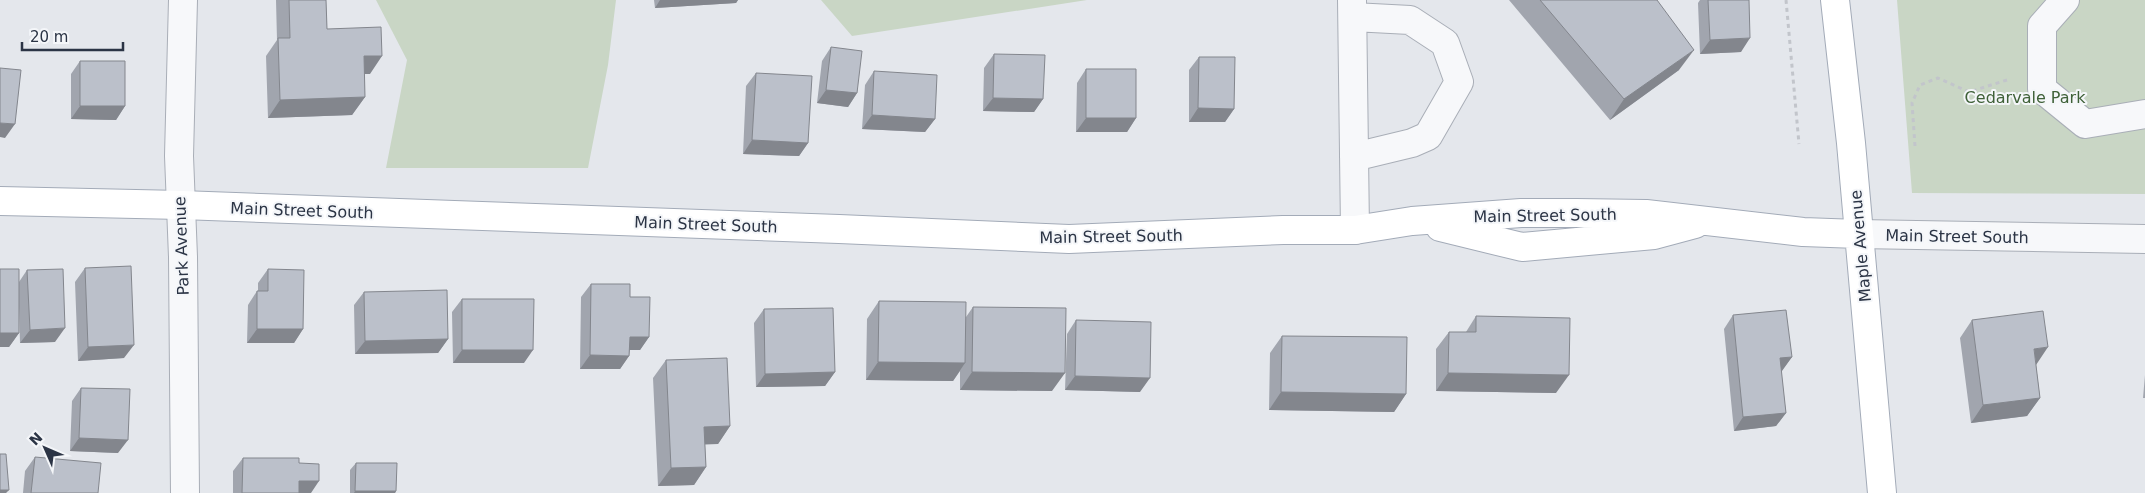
<svg xmlns="http://www.w3.org/2000/svg" width="2145" height="493" font-family="'DejaVu Sans',sans-serif">
<rect width="100%" height="100%" fill="#e4e7ec"/>
<path fill="#c9d6c5" d="M376 0H616L608 65 588 168H386L407 60Z
M821 0H1087L852 36Z
M1897 0H2145V194L1912 193Z"/>
<g fill="none" stroke-linecap="round" stroke-linejoin="round">
<g stroke="#a9aeb7" stroke-width="30">
<path id="minor" d="M183 0 179 156 183 257 185 493
M1352 0 1355 230
M2065 0 2042 26V89L2085 124 2145 114
M1353 17 1410 20 1445 43 1459 82 1428 136 1412 143 1354 157
M1858 234 2145 239"/>
</g>
<g stroke="#a3abb8" stroke-width="30">
<path id="major" d="M1835 0 1851 143 1882 493
M0 201 181 205 839 229 1069 239 1283 230H1355L1412 221 1521 213H1577L1646 214 1803 232 1858 234
M1440 227 1522 247 1654 235 1695 224"/>
</g>
<path stroke="#c2c5cb" stroke-width="3" stroke-dasharray="4 4" stroke-linecap="butt" d="M1786 0 1799 144
M1915 146 1912 103 1920 85 1938 78 1969 92 2010 79"/>
<use href="#minor" stroke="#f7f8fa" stroke-width="28"/>
<use href="#major" stroke="#fff" stroke-width="28"/>
</g>
<path fill="#a1a5ae" d="M276 0H326L327 29 370 74H364L365 97 352 115 268 118 266 56 277 40Z
M654 0H738L736 3 655 8Z
M1509 0H1657L1679 70 1610 120Z
M1700 0H1749L1741 52 1700 54 1698 3Z
M831 47 857 93 848 107 817 103 822 61Z
M994 54 1043 99 1034 112 983 111 984 68Z
M1199 57 1234 109 1225 122H1189V70Z
M80 61 125 106 116 120 71 119V74Z
M1086 69 1136 118 1127 132H1076L1077 83Z
M874 71 935 119 925 132 862 129 865 85Z
M756 73 808 143 799 156 743 154 746 86Z
M85 268 124 358 78 361 75 282Z
M268 269 303 329 294 343H247L248 305 257 291H258V283Z
M27 270 55 342 20 343 19 307V333L9 347 19 282Z
M591 284 630 297 649 337 640 350H630L629 356 620 369H580L581 297Z
M364 292 448 339 438 353 355 354 354 305Z
M462 299 524 363H453L452 312Z
M879 301 966 317 973 307 1052 391 960 390V371L953 381 866 380 867 319Z
M764 309 835 372 825 386 756 387 754 323Z
M1733 315 1792 357 1781 371 1786 413 1776 426 1734 431 1724 329Z
M1476 316 1556 393 1436 391V349L1449 332H1466Z
M1076 320 1140 392 1065 390 1067 334Z
M1972 320 2036 365 2040 398 2027 416 1971 423 1960 338Z
M1282 336 1406 394 1394 412 1269 410 1270 353Z
M666 360 730 426 718 444H705L706 467 694 485 658 486 653 378Z
M2145 375V398H2143Z
M81 388 118 453 70 451 72 401Z
M35 457 98 493H23L25 471Z
M243 458 299 463 311 493H233V471Z
M356 463 396 491 395 493H350V470Z"/>
<path fill="#83868d" d="M660 0H738L736 3 655 8Z
M1750 38 1741 52 1700 54 1710 40Z
M1694 50 1679 70 1610 120 1624 99Z
M364 56H382L370 74H351Z
M826 90 857 93 848 107 817 103Z
M365 97 352 115 268 118 280 100Z
M993 98 1043 99 1034 112 983 111Z
M80 106H125L116 120 71 119Z
M1198 108 1234 109 1225 122H1189Z
M872 115 935 119 925 132 862 129Z
M1086 118H1136L1127 132H1076Z
M0 123 15 124 5 138 0 137Z
M752 140 808 143 799 156 743 154Z
M65 328 55 342 20 343 30 330Z
M257 329H303L294 343H247Z
M0 333H19L9 347H0Z
M630 337H649L640 350H620Z
M448 339 438 353 355 354 365 341Z
M134 345 124 358 78 361 88 347Z
M2048 347 2036 365 2034 349Z
M462 350H533L524 363H453Z
M590 355 629 356 620 369H580Z
M1792 357 1782 371 1771 372 1780 358Z
M878 362 965 363 953 381 866 380Z
M835 372 825 386 756 387 765 374Z
M972 372 1065 373 1052 391 960 390Z
M1448 373 1569 375 1556 393 1436 391Z
M1075 376 1150 378 1140 392 1065 390Z
M1281 392 1406 394 1394 412 1269 410Z
M2040 398 2027 416 1971 423 1983 405Z
M1786 413 1776 426 1734 431 1743 417Z
M730 426 718 444 692 445 704 427Z
M79 438 128 440 118 453 70 451Z
M706 467 694 485 658 486 671 468Z
M299 481H319L311 493H290Z
M0 490H9L6 493H0Z
M355 491H396L395 493H354Z"/>
<path fill="#bbc0ca" stroke="#83868d" d="M289 0H326L327 29 381 27 382 56H364L365 97 280 100 278 38H290Z
M1540 0H1657L1694 50 1624 99Z
M1708 0H1749L1750 38 1710 40Z
M831 47 862 51 857 93 826 90Z
M994 54 1045 55 1043 99 993 98Z
M1199 57H1235L1234 109 1198 108Z
M80 61H125V106H80Z
M0 68 21 70 15 124 0 123Z
M1086 69H1136V118H1086Z
M874 71 937 75 935 119 872 115Z
M756 73 812 76 808 143 752 140Z
M131 266 134 345 88 347 85 268Z
M0 269H19V333H0Z
M63 269 65 328 30 330 27 270Z
M268 269 304 270 303 329H257V291H268Z
M591 284H630V297H650L649 337H630L629 356 590 355Z
M447 290 448 339 365 341 364 292Z
M462 299H534L533 350H462Z
M879 301 966 302 965 363 878 362Z
M973 307 1066 308 1065 373 972 372Z
M833 308 835 372 765 374 764 309Z
M1786 310 1792 357 1780 358 1786 413 1743 417 1733 315Z
M2043 311 2048 347 2034 349 2040 398 1983 405 1972 320Z
M1476 316 1570 318 1569 375 1448 373 1449 332H1476Z
M1076 320 1151 322 1150 378 1075 376Z
M1282 336 1407 337 1406 394 1281 392Z
M727 358 730 426 704 427 706 467 671 468 666 360Z
M81 388 130 389 128 440 79 438Z
M0 454H6L9 490H0Z
M35 457 101 463 98 493H31Z
M243 458H299V463L319 464V481H299V493H242Z
M356 463H397L396 491H355Z"/>
<g text-anchor="middle" stroke-width="4" stroke-linejoin="round" paint-order="stroke">
<g font-size="16" fill="#3f6138" stroke="#f4f6f9">
<text x="2025" y="103">Cedarvale Park</text>
</g>
<g font-size="16" fill="#2b3445" stroke="#f4f6f9">
<text transform="translate(302 210) rotate(2)" y="6">Main Street South</text>
<text transform="translate(1545 215) rotate(-1)" y="6">Main Street South</text>
<text transform="translate(706 224) rotate(2)" y="6">Main Street South</text>
<text transform="translate(1111 236) rotate(-1)" y="6">Main Street South</text>
<text transform="translate(1957 236) rotate(1)" y="6">Main Street South</text>
<text transform="translate(181 246) rotate(-92)" y="6">Park Avenue</text>
<text transform="translate(1860 246) rotate(-95)" y="6">Maple Avenue</text>
</g>
</g>
<g transform="translate(45 448) rotate(315)" stroke="#f4f6f9" stroke-width="4" paint-order="stroke">
<path d="M0-4L9 19L0 12L-9 19Z" fill="#2b3445"/>
<text y="-8" font-size="14" font-weight="bold" text-anchor="middle" fill="#2b3445">N</text>
</g>
<path d="M22 42v8h101v-8" fill="none" stroke="#2b3445" stroke-width="2.5"/>
<text x="30" y="42" font-size="15" fill="#2b3445" stroke="#f4f6f9" stroke-width="4" paint-order="stroke">20 m</text>
</svg>
